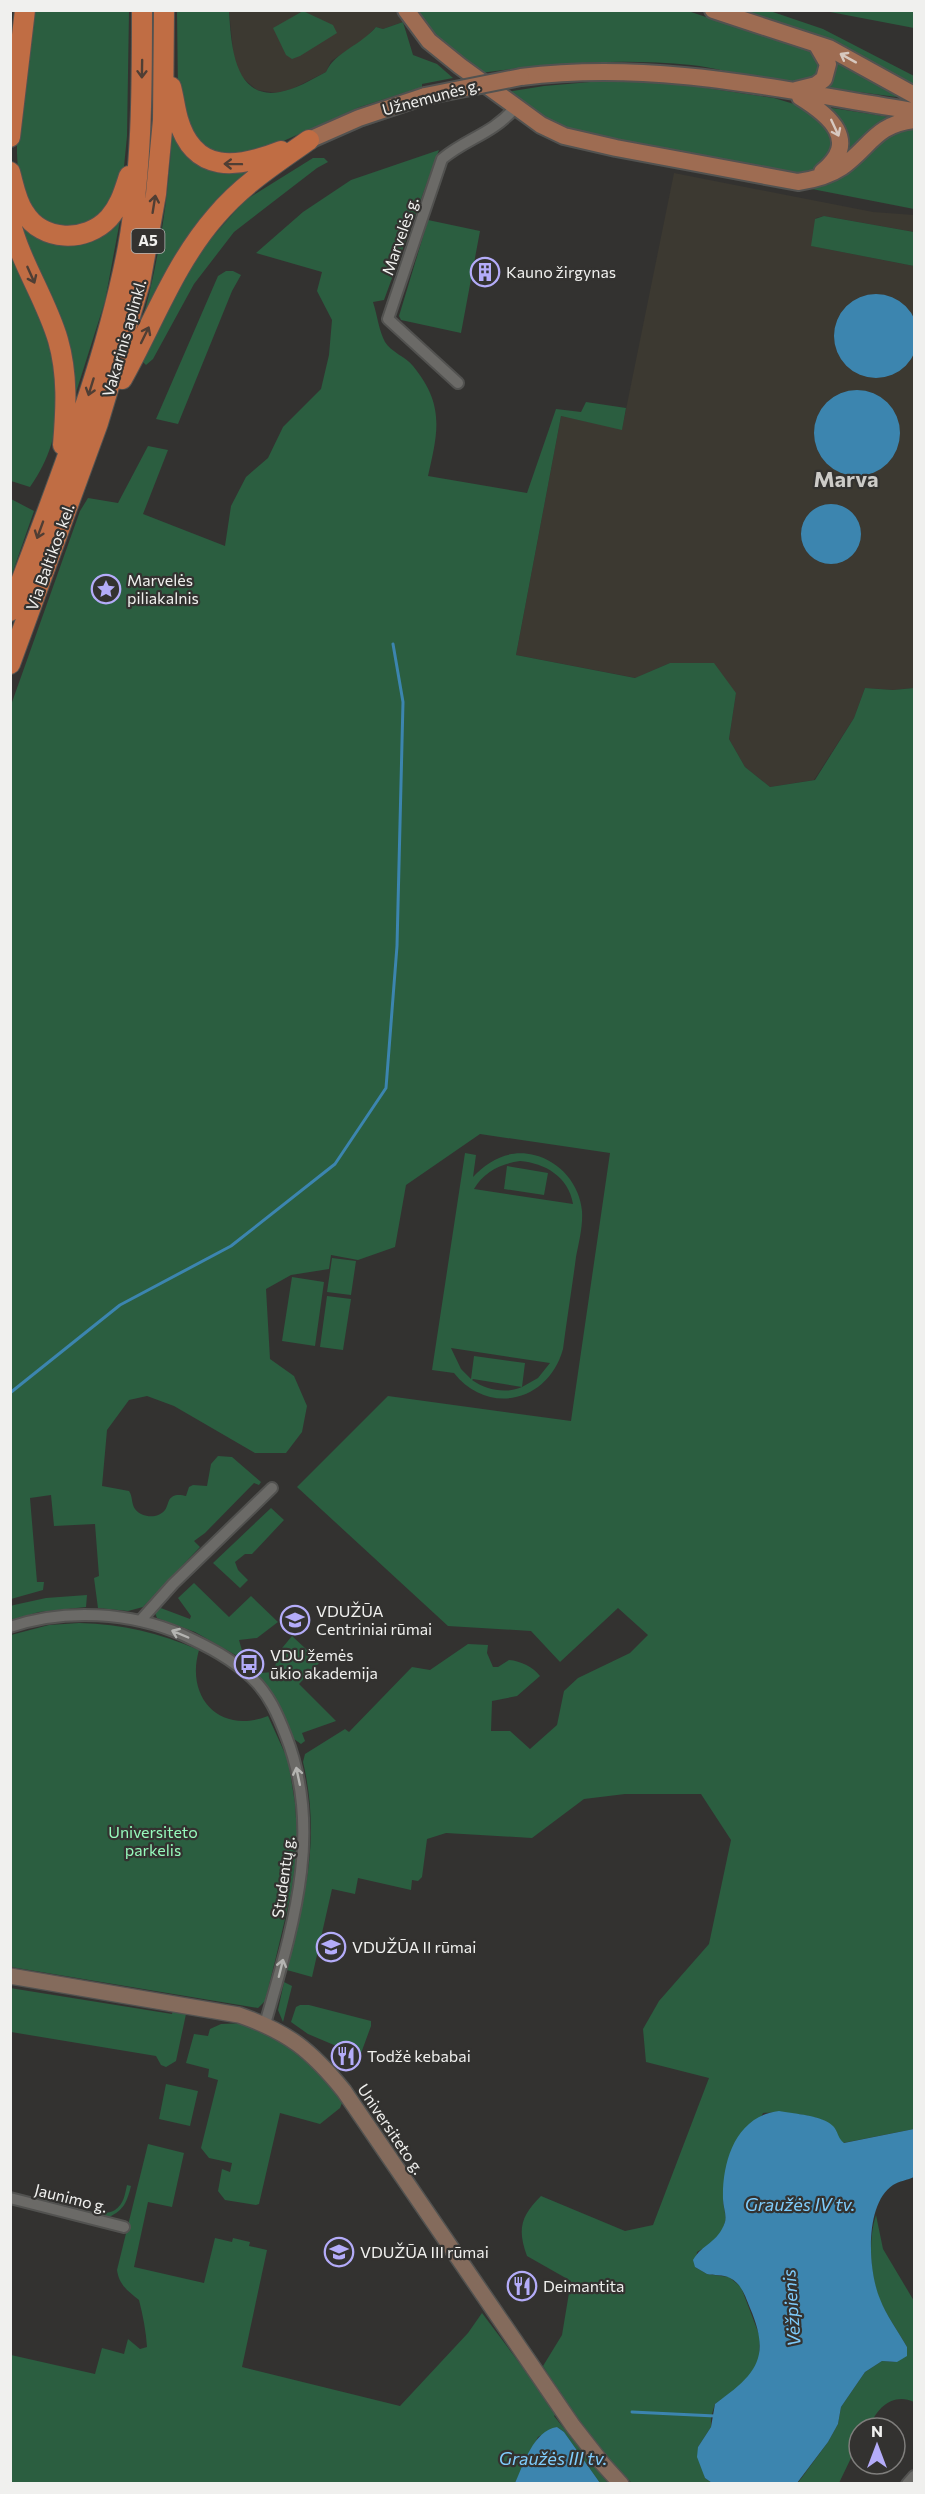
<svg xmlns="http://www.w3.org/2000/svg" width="925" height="2494" font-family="Commissioner,sans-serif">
<rect width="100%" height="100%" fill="#333230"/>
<path fill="#3c3931" d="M229 11H395L403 22 383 29 376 27 362 41 331 61 326 72 292 89 277 93 257 90 242 77 234 60Z
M674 173 873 212 914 215V232L824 216 816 218 812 246 914 266V688L893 690 865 688 854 718 814 780 770 787 745 767 729 739 736 693 670 663 636 678 516 655 561 416 622 429Z"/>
<path fill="#2b5e40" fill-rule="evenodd" d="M32 11H129L127 136 123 177 119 187 98 220 69 230 32 215 18 174 17 153V130Z
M177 11H229C231 41 233 101 280 92 296 89 311 80 326 72 335 52 361 45 376 27L383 29 403 22 413 55 437 64 453 78 422 84V87L360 107 252 155 214 156 192 137 178 93Z
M303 11 333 25 337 33 300 56 292 59 286 55 273 28Z
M413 11H688L815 53 820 59C820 72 818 79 804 81 771 86 725 68 691 65 620 58 551 63 481 73L439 40Z
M735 11H770L823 29 914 76V91Z
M825 11H914V28Z
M831 57 904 98 821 87Z
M613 80 679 84 774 98 814 110 833 135V148L821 166 812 172 799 175 569 132 536 114 507 92 544 86Z
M826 107 896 118 845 157Z
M914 127V209L812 189 829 184 847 171 882 135Z
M172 130 191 154 257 165 139 332C158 266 169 199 172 130Z
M439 150 384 300 373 302C377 314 379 331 385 342 391 352 406 357 413 366 445 405 438 432 428 476L527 493 556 409 581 412 586 402 626 408 622 430 561 416 516 655 635 678 670 663H714L736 693 729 739 745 767 770 787 815 780 854 718 865 688 893 690 914 688V2129L843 2143C838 2139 837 2133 833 2127 822 2114 779 2111 763 2113L723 2202 726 2219 721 2234 709 2245 697 2252 695 2267 707 2274 729 2277 741 2287 760 2337 759 2359 753 2373 742 2385 715 2404 711 2417V2427L698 2447 705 2478 712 2483H632C596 2450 569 2407 543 2366L562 2335 571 2281 527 2256C517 2229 521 2216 541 2196L625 2231 653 2225 709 2078 646 2062 643 2029 659 2001 709 1944 731 1840 701 1794H625L584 1799 532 1838 446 1833 427 1839 422 1877 418 1881 412 1880 411 1890 358 1878 355 1894 332 1889 312 1977 287 1970C305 1896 321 1839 303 1762L305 1754 345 1729 349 1732 412 1667 430 1670 468 1644 488 1645 487 1653 493 1667H498L509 1660C521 1661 533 1667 540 1676L517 1696 492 1701 491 1731H510L530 1749 557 1725 564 1691 578 1678 630 1653 648 1635 618 1608 560 1662 531 1631 448 1626 297 1487 388 1396 571 1421 610 1153 480 1134 406 1185 395 1247 358 1260 331 1255 329 1269 291 1275 266 1289 270 1359 294 1376 307 1406 302 1432 286 1453H255L174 1406 147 1396 129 1400 107 1430 102 1486 129 1491C133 1497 131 1503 135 1509 142 1518 158 1519 165 1510 168 1506 168 1499 172 1497 175 1494 182 1495 186 1496L189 1487 193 1485 207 1486 211 1464 218 1456 232 1457 261 1482 259 1485 254 1483 205 1533 194 1541 200 1547 143 1607 128 1611 98 1608 94 1578 99 1576 95 1524 54 1526 51 1495 30 1498 37 1582H44L43 1590 11 1599V705L80 511 88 498 118 503 148 446 168 450 143 514 225 546 231 506 246 477 268 458 283 427 321 389 329 355 332 320 317 291 322 272 256 253 303 212 351 180Z
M313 158H324L328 162 317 168 234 232 194 284 153 359 146 365 142 361 144 353 202 249 244 201Z
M17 212 49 238 121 215 105 301 72 405 25 249Z
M824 216 914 232V266L811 246 815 219Z
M428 220 480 231 461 333 401 320 399 316Z
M10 247C44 325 86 408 30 487L11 481Z
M226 271H233L241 275 232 291 178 424 156 419 218 276Z
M11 499 34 511 11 577Z
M465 1153 476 1155 473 1177C489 1160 509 1149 534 1155 560 1161 580 1185 582 1211 583 1226 579 1242 576 1257 572 1288 567 1318 563 1349 549 1401 489 1417 454 1373L432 1370ZM520 1161C545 1163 569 1177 573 1204L474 1189C484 1172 500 1164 520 1161ZM451 1348 550 1363 538 1378 522 1387 525 1363 474 1356 471 1379 461 1369ZM472 1380 473 1379 522 1387C506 1394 486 1390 472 1380Z
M507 1166 548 1173 544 1195 504 1189Z
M332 1258 356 1261 351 1295 327 1292Z
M292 1277 324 1282 315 1346 282 1341Z
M327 1296 351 1299 343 1350 320 1347Z
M271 1508 284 1520 252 1554H245L235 1562 238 1570 248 1580 240 1588 213 1563Z
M194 1583 229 1617 251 1596 278 1622 257 1638 239 1640 243 1654 239 1657 195 1632 157 1618 155 1613 158 1607 190 1619 191 1616 178 1598Z
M87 1595 86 1607 39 1612 11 1620V1606L14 1605 46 1598Z
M79 1623C123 1624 159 1633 199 1650 185 1698 220 1735 268 1716L288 1760 295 1803 298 1848 291 1894 276 1957 265 2001 258 2008 11 1967V1635L49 1625Z
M292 1636 320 1662 299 1684 336 1721 302 1733 305 1741 301 1744 294 1739 272 1694 259 1677 260 1673 274 1672 278 1653Z
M284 1982 292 1986 283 2022 278 2010Z
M10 1988 172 2014 173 2010 186 2014 176 2061 166 2067 161 2065 156 2056 11 2032Z
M300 2005H309L371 2021V2026L360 2056 308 2034 291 2022 296 2007Z
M221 2024C227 2024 234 2023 240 2024 277 2028 327 2071 342 2103L340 2108 320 2124 280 2113 259 2204 256 2205 225 2200 218 2191 222 2169 230 2172 232 2163 209 2158 201 2148 218 2080 208 2077 209 2069 186 2063 194 2034 208 2036 210 2029Z
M166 2084 198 2091 190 2126 159 2119Z
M148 2144 184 2153 172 2207 148 2202 134 2267 204 2283 215 2238 232 2242 233 2238 250 2242 249 2246 267 2250 242 2367 400 2406 468 2333 482 2313 557 2413 554 2416 608 2483H600L564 2432 557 2427 538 2437 515 2483 11 2484V2355L95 2374 102 2348 124 2354 128 2339 140 2349 147 2347C146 2331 143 2316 139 2300 128 2291 119 2285 117 2270Z
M127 2185 131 2186C127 2202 124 2210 109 2217L34 2199 32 2196C50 2201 101 2220 115 2210 124 2204 125 2194 127 2185Z
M876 2215 883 2249 914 2301V2402C894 2392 875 2408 870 2428H859V2452L851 2458 839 2483 797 2484 828 2442 838 2424 841 2407 865 2372 882 2361 897 2362 907 2347C898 2331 886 2315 879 2298 870 2274 868 2240 876 2215Z"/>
<path fill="#3c85af" d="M834 336a42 42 0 1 1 84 0a42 42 0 1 1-84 0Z
M814 433a43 43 0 1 1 86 0a43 43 0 1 1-86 0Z
M801 534a30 30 0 1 1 60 0a30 30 0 1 1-60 0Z
M779 2111C794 2114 822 2115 833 2126 838 2131 838 2139 844 2143L914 2129V2177C908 2180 899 2181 893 2185 864 2204 868 2271 880 2299 886 2315 898 2331 907 2347V2356L897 2362 882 2361 865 2372 841 2407 838 2424 828 2442 797 2483H712L705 2478 697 2457 698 2447 711 2427 715 2404C755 2375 772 2359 750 2308 745 2296 742 2284 730 2278 723 2274 714 2276 707 2274 703 2272 699 2269 695 2267L693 2260C702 2244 718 2243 725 2222 727 2215 723 2207 723 2199 722 2161 736 2116 779 2111Z
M557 2427 564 2432 600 2483H515C524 2464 533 2431 557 2427Z"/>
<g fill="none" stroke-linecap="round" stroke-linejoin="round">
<path stroke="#3c85af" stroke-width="3" d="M10 1393 120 1305 231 1246 335 1164 386 1088 397 946 403 702 393 644
M632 2412 715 2416"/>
<g stroke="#525250" stroke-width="14">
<path id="street" d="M458 383 388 319 442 159C467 138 491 135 515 108
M140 1621 173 1584 272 1488
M10 1627C65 1608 131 1612 183 1635 209 1647 232 1659 252 1678 269 1694 278 1715 286 1736 324 1833 292 1929 265 2024
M10 2198 124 2227
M907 2484 914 2476"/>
</g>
<g stroke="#525250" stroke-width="18">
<path id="secondary" d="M10 1976 239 2015C288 2032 311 2050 344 2091L573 2426 602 2463 621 2484"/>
</g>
<g stroke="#525250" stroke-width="20">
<path id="primary" d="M406 10 429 41 460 66 541 125 564 136 616 148 798 182C812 180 830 175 842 167 870 147 876 124 914 120
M713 10 829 48 914 95
M521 77C657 60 781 90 914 111
M796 90 816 85 824 79 828 64 817 45
M800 97C829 115 861 141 822 172
M309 140 359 118 425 96"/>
</g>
<g stroke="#525250" stroke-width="22">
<path id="highway" d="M171 87C174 98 175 109 178 119 194 175 238 168 281 151
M10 137 25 10
M10 172C14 186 16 200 24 212 42 242 86 243 109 218 120 206 124 191 129 176
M10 220C20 262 46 299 58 340 68 375 66 409 63 445
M122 379C153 324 174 264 216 216 242 185 276 163 309 140
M10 611C54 492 104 372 128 247 142 169 142 89 142 10
M10 664 98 423 140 283 156 194 163 120 164 10"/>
</g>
<use href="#street" stroke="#6b6a67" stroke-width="10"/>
<use href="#secondary" stroke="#846b5c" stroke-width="15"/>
<use href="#primary" stroke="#9e6c52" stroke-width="16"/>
<use href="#highway" stroke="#c06d44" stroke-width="20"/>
<g stroke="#525250" stroke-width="20" stroke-linecap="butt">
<path id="primary-bridge" d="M425 96 521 77"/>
</g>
<use href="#primary-bridge" stroke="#9e6c52" stroke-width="16"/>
</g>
<defs><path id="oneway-shaft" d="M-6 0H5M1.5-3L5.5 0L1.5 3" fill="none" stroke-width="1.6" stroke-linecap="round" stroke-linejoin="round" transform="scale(1.5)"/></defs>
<g stroke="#d7c8bf">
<use href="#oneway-shaft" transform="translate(848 58) rotate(-151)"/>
<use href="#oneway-shaft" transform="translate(835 128) rotate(65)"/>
</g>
<g stroke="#4f3e34">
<use href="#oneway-shaft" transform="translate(142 69) rotate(91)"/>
<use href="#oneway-shaft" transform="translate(233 164) rotate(-179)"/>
<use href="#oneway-shaft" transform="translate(154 204) rotate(-81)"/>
<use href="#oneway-shaft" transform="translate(31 275) rotate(66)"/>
<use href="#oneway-shaft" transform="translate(145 335) rotate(-64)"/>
<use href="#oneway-shaft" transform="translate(91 387) rotate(107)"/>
<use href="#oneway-shaft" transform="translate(40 530) rotate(110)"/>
</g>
<g stroke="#b4b4b1">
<use href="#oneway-shaft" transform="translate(180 1634) rotate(-157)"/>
<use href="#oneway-shaft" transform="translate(298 1776) rotate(-102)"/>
<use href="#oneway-shaft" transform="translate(281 1968) rotate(-76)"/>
</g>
<defs>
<g id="building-ring" transform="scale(1.5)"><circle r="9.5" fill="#333230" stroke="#b4acf9" stroke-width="1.5"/><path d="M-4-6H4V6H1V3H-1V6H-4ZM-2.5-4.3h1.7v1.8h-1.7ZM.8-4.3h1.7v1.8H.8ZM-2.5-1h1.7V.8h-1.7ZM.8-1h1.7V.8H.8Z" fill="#b4acf9"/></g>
<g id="sight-ring" transform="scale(1.5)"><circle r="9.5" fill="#333230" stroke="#b4acf9" stroke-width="1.5"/><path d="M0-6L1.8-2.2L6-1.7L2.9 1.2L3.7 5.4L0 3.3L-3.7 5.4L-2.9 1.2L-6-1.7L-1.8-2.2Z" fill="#b4acf9"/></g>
<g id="university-ring" transform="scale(1.5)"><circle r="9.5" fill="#333230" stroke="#b4acf9" stroke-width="1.5"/><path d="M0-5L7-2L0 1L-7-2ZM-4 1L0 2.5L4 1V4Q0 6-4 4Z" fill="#b4acf9"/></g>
<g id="bus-ring" transform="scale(1.5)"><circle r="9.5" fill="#333230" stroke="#b4acf9" stroke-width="1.5"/><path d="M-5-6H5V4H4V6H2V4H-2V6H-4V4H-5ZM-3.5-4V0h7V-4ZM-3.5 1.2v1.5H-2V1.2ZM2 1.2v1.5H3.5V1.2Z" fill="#b4acf9"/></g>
<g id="restaurant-ring" transform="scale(1.5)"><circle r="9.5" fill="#333230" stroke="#b4acf9" stroke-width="1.5"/><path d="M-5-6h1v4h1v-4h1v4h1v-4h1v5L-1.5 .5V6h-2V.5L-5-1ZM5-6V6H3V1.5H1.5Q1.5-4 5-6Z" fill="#b4acf9"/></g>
</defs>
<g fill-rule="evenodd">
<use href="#building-ring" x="485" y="272"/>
<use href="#sight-ring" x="106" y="589"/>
<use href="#university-ring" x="295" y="1620"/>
<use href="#bus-ring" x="249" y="1664"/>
<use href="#university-ring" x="331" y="1947"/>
<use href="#restaurant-ring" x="346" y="2056"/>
<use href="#university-ring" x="339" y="2252"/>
<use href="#restaurant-ring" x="522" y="2286"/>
</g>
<g text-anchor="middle" stroke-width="4.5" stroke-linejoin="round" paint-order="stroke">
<rect fill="#333230" stroke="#b7b7b5" stroke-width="1.5" x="131.5" y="229" width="33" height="24" rx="4.5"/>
<g font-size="15" font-weight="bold" fill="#f0f0ee">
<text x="148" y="246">A5</text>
</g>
<g font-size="16" fill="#f0f0ee" stroke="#333230">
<text transform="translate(431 97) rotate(-15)" y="6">Užnemunės g.</text>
<text transform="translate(400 236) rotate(-71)" y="6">Marvelės g.</text>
<text transform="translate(124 338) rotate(-74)" y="6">Vakarinis aplinkl.</text>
<text transform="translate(50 557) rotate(-70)" y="6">Via Baltikos kel.</text>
<text transform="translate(283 1877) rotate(-82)" y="6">Studentų g.</text>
<text transform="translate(391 2129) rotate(56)" y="6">Universiteto g.</text>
<text transform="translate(71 2198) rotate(14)" y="6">Jaunimo g.</text>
</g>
<g font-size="16" fill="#f0f0ee" stroke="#333230" text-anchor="start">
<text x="506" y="278">Kauno žirgynas</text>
<text x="127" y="586">Marvelės<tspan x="127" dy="18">piliakalnis</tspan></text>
<text x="316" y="1617">VDUŽŪA<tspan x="316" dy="18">Centriniai rūmai</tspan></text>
<text x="270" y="1661">VDU žemės<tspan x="270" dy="18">ūkio akademija</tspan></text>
<text x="352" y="1953">VDUŽŪA II rūmai</text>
<text x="367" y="2062">Todžė kebabai</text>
<text x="360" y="2258">VDUŽŪA III rūmai</text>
<text x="543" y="2292">Deimantita</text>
</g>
<g font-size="16" fill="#97fabc" stroke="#333230">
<text x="153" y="1838">Universiteto<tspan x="153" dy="18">parkelis</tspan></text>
</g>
<g font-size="18" font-style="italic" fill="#7fccfc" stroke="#333230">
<text x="800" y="2211">Graužės IV tv.</text>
<text transform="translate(792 2308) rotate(-94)" y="6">Vėžpienis</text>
<text x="553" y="2465">Graužės III tv.</text>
</g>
<g font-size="22" font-weight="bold" fill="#cccbc8" stroke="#333230">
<text x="846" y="487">Marva</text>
</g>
</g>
<rect width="925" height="2494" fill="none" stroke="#f0f0ee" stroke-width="24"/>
<g transform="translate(877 2446)"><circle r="28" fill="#333230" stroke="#7f7e7c" stroke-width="1.5"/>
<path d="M0-4.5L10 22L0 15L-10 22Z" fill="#b4acf9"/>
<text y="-9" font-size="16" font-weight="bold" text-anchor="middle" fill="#f0f0ee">N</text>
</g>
</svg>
